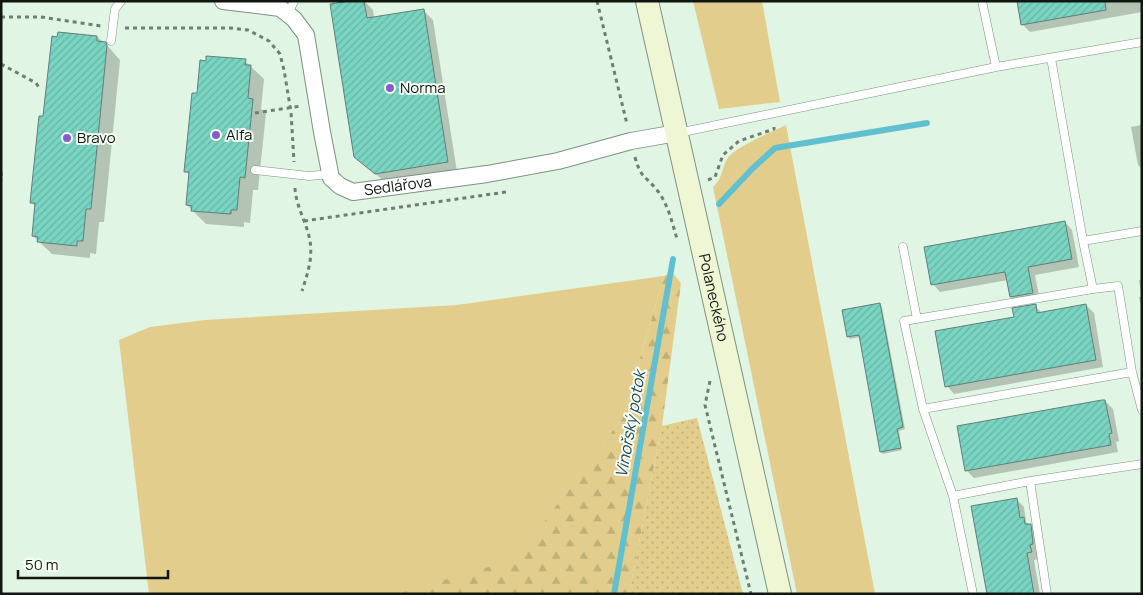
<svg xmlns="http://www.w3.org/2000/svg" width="1143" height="595" font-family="Manrope,sans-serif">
<defs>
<pattern id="forest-firs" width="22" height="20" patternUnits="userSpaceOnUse" patternTransform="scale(1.25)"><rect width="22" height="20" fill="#e2cd8c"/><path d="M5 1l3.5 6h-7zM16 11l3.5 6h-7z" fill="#c1af78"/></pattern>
<pattern id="garden-dots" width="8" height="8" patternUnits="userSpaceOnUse" patternTransform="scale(1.25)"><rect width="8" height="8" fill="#e2cd8c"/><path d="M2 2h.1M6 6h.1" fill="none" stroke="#c1af78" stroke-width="1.8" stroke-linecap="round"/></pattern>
<pattern id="building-hatch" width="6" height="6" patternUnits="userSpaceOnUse" patternTransform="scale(1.25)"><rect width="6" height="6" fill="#79d4c2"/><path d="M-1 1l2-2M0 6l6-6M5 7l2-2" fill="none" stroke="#68b5a6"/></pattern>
</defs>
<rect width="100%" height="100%" fill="#e0f5e3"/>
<path fill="#e2cd8c" d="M693 1H762L780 102 719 109Z
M786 125 875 594H797L713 187C723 178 721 170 727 159 734 147 772 132 786 125Z
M664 276 623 417 516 560 396 594H149L119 340 150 327 205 320 457 305Z"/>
<path fill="url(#forest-firs)" d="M672 272 681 283 662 426 629 594H396L516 559 623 417 664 276Z"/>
<path fill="url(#garden-dots)" d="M697 418 743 594H629L662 426Z"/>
<path fill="#0003" d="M358 1H364L373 10 374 18 423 10 433 20 457 172 386 183 356 157Z
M1018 1H1142V12L1030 32 1022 24Z
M97 37 105 43 120 60 104 222H99L96 254 90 253V258L52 254 33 236 36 207 31 202 45 117Z
M245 61 264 79 261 109 266 113 258 190H253L250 223 244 222V227L206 224 187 205 190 176 186 171 198 95Z
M1142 125V169L1138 165 1131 127Z
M1065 222 1072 230 1079 267 1035 275 1040 301 1019 304 1011 297 1008 280 940 292 933 284Z
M1139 280H1142V310L1139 297H1142Z
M880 305 882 307 905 429 899 431 902 450 883 454 881 452 860 337 850 339 848 336Z
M1086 305 1094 313 1103 367 954 394 947 386 1016 318 1035 306 1042 313Z
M1105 401 1113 409 1119 441 1116 442 1118 452 974 478 966 470Z
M1016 499 1024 507 1026 522 1038 533 1039 559 1034 560 1040 594H988Z"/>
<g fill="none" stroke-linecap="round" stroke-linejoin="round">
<path stroke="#61c0cf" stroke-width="6" d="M719 204 752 169 775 148 927 123
M614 594 673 259"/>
</g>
<path fill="url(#building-hatch)" stroke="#637e78" d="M350 1H364L367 18 424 9 448 162 375 174 354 157 330 4Z
M1017 1H1105L1106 10 1021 25Z
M58 32 97 36V41L106 42 107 45 91 209H86L83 241H77V246L37 242 38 237 32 236 35 203H30L39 116H43L52 36 57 37Z
M206 56 246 59 245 65H251L248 98 253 99 245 178 240 177 237 210H231V214L191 211 192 206 186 205 189 172H184L192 93H197L200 60 206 61Z
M1065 221 1072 259 1028 267 1033 293 1010 297 1005 272 931 285 924 247Z
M880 303 903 427 897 429 901 448 880 452 859 335 847 337 842 310Z
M1036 304 1037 313 1086 304 1096 360 945 387 935 331 1014 317 1012 308Z
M1102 400H1105L1112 433 1109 434 1111 445 965 471 957 426Z
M1017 498 1020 518 1024 517 1025 524H1031L1033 544 1030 545 1032 552 1027 553 1034 594H987L971 506Z"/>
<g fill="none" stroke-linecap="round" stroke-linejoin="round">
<g stroke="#7e9282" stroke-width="9">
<path id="lane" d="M982 1 996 67
M288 14 294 1
M111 41 115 9 121 1
M1051 58 1083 241 1142 231
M678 133 996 67 1142 42
M255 170 309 176 331 174
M1083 241 1093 289 904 321 923 409 1132 372 1118 286 1093 289
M903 247 917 319
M1132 372 1142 410
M923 409 953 496 973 594
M1030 481 1047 594
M953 496 1030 481 1142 464"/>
</g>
<g stroke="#7e9282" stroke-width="18">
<g id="street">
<path id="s1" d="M223 1 280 8 294 19 306 35 322 132 331 178 340 186 353 192 487 174 558 161 631 141 677 133"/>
</g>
</g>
<g stroke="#7e9282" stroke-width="24">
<g id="secondary">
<path id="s2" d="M647 1 780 594"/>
</g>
</g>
<path stroke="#707d72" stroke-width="3" stroke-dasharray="4 4" stroke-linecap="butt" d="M597 1 627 124
M1 17H41L101 26
M125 28H230L248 30 269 41 280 54 284 70 291 112 294 162
M1 64 36 83 40 89
M255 113 301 106
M635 157C641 179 645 175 657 190 668 204 672 222 677 239
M1 172V181
M708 180 715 177 723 155 739 141 774 129V127
M295 188C296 207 307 223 310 241 313 259 307 275 302 291
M304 221 506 192
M710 381 705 405 751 594"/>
<use href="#lane" stroke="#fff" stroke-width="8"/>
<use href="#street" stroke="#fff" stroke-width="16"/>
<use href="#secondary" stroke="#eef6d4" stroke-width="22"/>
</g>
<g fill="#865bd4" stroke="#f6fef7" stroke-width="2">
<circle cx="390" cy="88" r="5"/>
<circle cx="216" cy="135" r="5"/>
<circle cx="67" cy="138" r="5"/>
</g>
<g text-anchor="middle" stroke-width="4" stroke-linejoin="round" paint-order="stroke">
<g font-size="15" fill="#101711" stroke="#f6fef7" text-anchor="start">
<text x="400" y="93">Norma</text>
<text x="226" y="140">Alfa</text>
<text x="77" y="143">Bravo</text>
</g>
<g font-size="15" fill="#101711" stroke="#f6fef7">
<text dy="5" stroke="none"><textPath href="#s1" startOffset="312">Sedlářova</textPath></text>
<text dy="5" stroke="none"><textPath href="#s2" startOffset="304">Polaneckého</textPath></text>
</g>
<g font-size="16" font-style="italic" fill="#214c53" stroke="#f6fef7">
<text transform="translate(630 424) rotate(-80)" y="6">Vinořský potok</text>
</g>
</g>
<rect width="1143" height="595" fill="none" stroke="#101711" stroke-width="5"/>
<path d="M18 570v8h150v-8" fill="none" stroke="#101711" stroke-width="2.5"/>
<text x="25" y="570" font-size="15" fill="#101711" stroke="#f6fef7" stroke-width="4" paint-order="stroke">50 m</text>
</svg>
